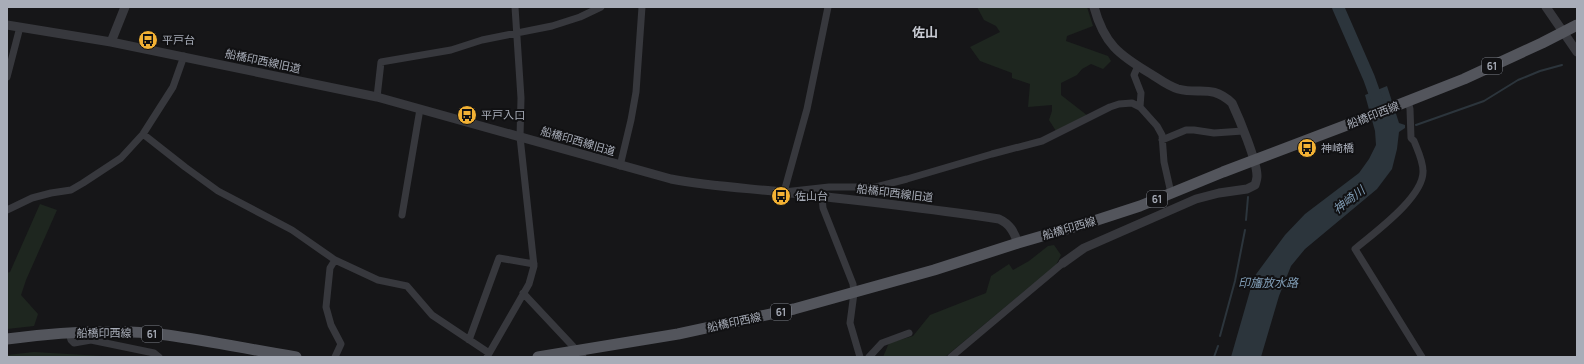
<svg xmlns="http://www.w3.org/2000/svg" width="1584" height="364" font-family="Manrope,'Noto Sans JP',sans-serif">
<rect width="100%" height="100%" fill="#161618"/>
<path fill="#1e261f" d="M977 7H1087L1093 26 1067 36 1066 41 1108 56 1111 61 1103 69 1091 64 1082 69 1077 75 1061 83V95L1088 116 1056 131 1049 120 1052 111V105L1028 107 1030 84 1012 78V73L980 61 970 47 1000 32 996 26 984 20Z
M40 204 57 210 26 280 21 295 38 314 34 326 7 329V273L10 272Z
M1054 245 1061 255 1056 265 945 357H883L889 343 913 336 930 315 986 293 991 276 1009 264 1013 270 1029 261 1048 246Z
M34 352 102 356 104 357H7V355Z"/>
<path fill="#2c353c" d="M1387 86 1399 123 1405 125V128L1399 132 1397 149 1392 169 1377 189 1305 249 1291 266 1279 296 1261 357H1231L1254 277 1285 235 1305 214 1359 173 1369 159 1376 145 1375 131 1365 95Z"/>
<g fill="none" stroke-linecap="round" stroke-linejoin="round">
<path stroke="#2c353c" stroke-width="2" d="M1416 125 1484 101 1518 80 1540 71 1562 65
M1246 220 1248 197
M1220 336 1235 281 1245 230
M1214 357 1218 346"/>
<path stroke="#2c353c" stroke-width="12" d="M1338 7 1369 78 1379 106"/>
<path stroke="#37383d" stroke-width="7" d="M828 7 807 109 784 192 829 187H876L907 179 992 154 1042 141 1110 107 1119 104 1132 103 1140 107 1157 126 1162 135 1164 162 1171 193
M1138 66 1134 75 1141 93 1140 107
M7 77 20 27
M377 97 381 62 451 50 482 40 552 26 580 17 601 7
M1408 101 1410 109 1411 138 1414 141C1418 151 1423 161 1423 171 1424 197 1374 233 1355 249L1422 357
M143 134 185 167 218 191 292 230 335 260 378 280 407 286 432 315 489 353
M1162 140 1186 130H1194L1214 133 1243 131
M620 166 631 120 636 92 642 7
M822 197 823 208 853 284 854 293 850 323 860 357
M7 210 32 198 51 193 71 190 83 183 121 158 143 134 173 87 184 56
M402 215 420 109
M335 260 330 268 326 307 331 325 341 344 335 357
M523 293 583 357
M69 333 71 340 74 343 91 340 154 353 159 357
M469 340 499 258 534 264
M487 357 529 284 534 266 520 137 521 98 515 7
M869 357 882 343 909 333
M951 357 1063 263"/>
<path stroke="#37383d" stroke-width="9" d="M1546 7 1577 52
M7 25 111 42 377 97 671 179C707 186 745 188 782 192 855 200 927 208 999 219 1010 224 1014 232 1018 243
M111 42 125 7
M1063 263 1084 248 1196 199 1219 193 1247 189 1255 185C1256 182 1257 179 1257 176 1257 161 1239 118 1232 103 1211 84 1201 95 1178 89 1168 86 1159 79 1151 74 1119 55 1104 44 1094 7"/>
<path stroke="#53555c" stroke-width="11" d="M7 339C60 332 114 328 167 335 210 341 253 350 296 357
M538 357 678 334 794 309 934 270 1018 243 1094 221 1140 206 1223 172 1360 120 1464 79 1542 43 1577 25"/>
</g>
<defs>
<g id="bus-disc" transform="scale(1)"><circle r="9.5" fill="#f2b134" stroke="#111113"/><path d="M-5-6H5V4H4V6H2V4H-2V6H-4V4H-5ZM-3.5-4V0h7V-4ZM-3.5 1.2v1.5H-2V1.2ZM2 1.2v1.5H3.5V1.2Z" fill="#111"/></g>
</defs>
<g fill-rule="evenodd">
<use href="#bus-disc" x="148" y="40"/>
<use href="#bus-disc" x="467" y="115"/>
<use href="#bus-disc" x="1307" y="148"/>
<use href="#bus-disc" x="781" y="196"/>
</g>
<g text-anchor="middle" stroke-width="4" stroke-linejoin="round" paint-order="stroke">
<g fill="#111113" stroke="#7b7e86" stroke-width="1">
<rect x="1482" y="58" width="20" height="16" rx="3"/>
<rect x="1147" y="191" width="20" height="16" rx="3"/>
<rect x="771" y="304" width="20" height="16" rx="3"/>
<rect x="142" y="326" width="20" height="16" rx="3"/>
</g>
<g font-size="10" font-weight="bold" fill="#a8adb8">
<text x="1492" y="70">61</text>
<text x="1157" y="203">61</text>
<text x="781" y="316">61</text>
<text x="152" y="338">61</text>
</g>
<g font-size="11" fill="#a8adb8" stroke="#111113" text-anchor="start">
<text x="162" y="44">平戸台</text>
<text x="481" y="119">平戸入口</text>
<text x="1321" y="152">神崎橋</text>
<text x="795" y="200">佐山台</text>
</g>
<g font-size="11" fill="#a8adb8" stroke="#111113">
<text transform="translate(263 61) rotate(12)" y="4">船橋印西線旧道</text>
<text transform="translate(1373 115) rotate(-21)" y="4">船橋印西線</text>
<text transform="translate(578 141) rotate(16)" y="4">船橋印西線旧道</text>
<text transform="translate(895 193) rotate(7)" y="4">船橋印西線旧道</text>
<text transform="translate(1069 228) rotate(-16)" y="4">船橋印西線</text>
<text transform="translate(734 322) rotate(-12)" y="4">船橋印西線</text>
<text x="104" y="337">船橋印西線</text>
</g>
<g font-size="12" font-style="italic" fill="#7f9bb3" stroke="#111113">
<text transform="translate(1349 200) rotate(-38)" y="4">神崎川</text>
<text x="1268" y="287">印旛放水路</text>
</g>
<g font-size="13" font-weight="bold" fill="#c9ccd4" stroke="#111113">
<text x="925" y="37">佐山</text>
</g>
</g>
<rect width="1584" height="364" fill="none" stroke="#a8adb8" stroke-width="16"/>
</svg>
